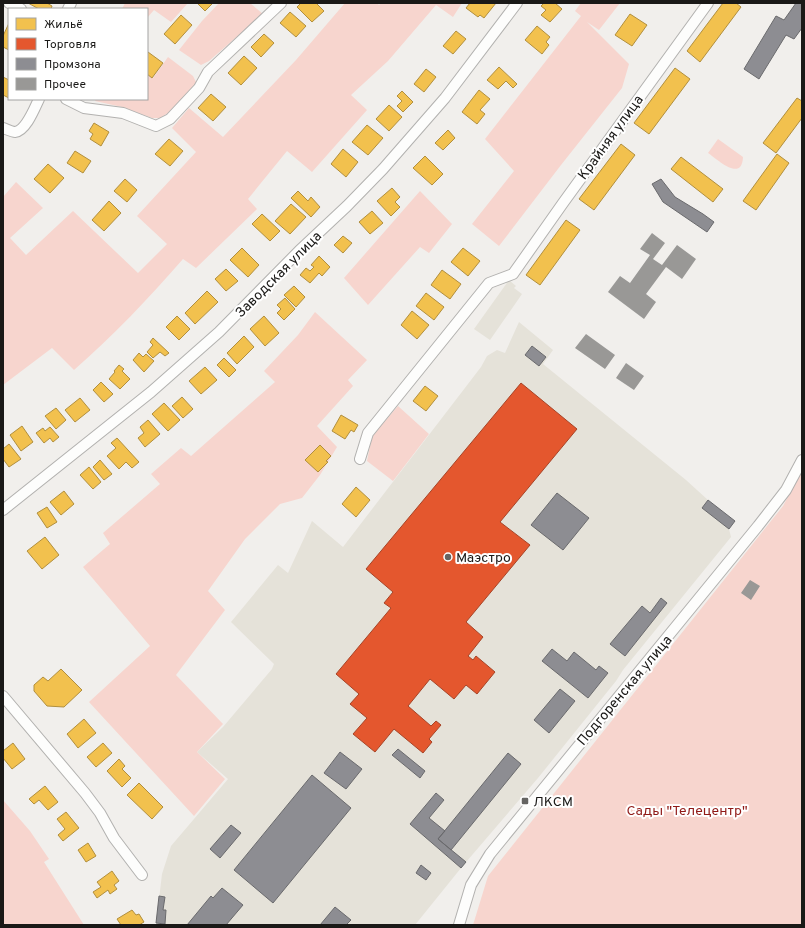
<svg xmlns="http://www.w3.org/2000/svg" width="805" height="928" font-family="Overpass,sans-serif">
<rect width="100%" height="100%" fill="#f1efec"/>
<path fill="#e5e2d9" d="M509 280 516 286 514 288 522 294 490 340 474 329Z
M519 322 553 350 543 364 686 480 708 500 729 529 731 537 623 670 616 681 538 778 461 868 415 925H156L162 874 171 846 228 779 197 752 223 727 272 669 274 664 231 622 278 565 288 573 312 521 343 547 481 367 487 356 497 350 505 353Z"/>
<path fill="#f7d5ce" d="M125 3H188L171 22 154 10 147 18V9H122Z
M219 3H250L263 14 209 61 201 65 179 50 202 21Z
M345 3H377L379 5 381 3H462L453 17 436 5 388 61 351 95 367 110 312 172 287 151 248 199 257 209 196 268 183 259C149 298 113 336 74 370L52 348 3 385V197L16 182 43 208 10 238 26 255 73 211 138 273 167 244 137 216 196 152 172 128 189 108 223 137 296 60Z
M581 3H620L599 30 587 22 629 64 622 88 561 165 499 246 472 224 514 171 485 139 581 16 575 11Z
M168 57 193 76 196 82 193 89 168 113 160 118H152L122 107 95 101 96 99H147V74L153 78Z
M718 139 743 157C742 183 717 159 708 153Z
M420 191 452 224 429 253 420 247 368 305 344 278Z
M315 312 367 360 348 380 353 386 317 426 337 447 320 475 302 498 280 504 245 539 208 591 225 610 176 675 223 724 197 752 225 779 194 816 89 702 150 646 83 567 110 544 103 533 160 484 151 474 181 448 191 456 275 382 264 371 298 335Z
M398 406 429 434 393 481 367 461 372 436Z
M802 470V925H473L488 876 783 506Z
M3 800 30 831 49 859 44 862 84 925H3Z"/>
<path fill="#f2c14e" stroke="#b18f3e" d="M28 3H47L52 6 51 9H39Z
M197 3H213L205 11Z
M301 3H316L324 11 312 22 297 7Z
M470 3H496L484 18 480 15 478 17 466 8Z
M544 3H555L562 9 550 22 541 15 546 10 541 6Z
M723 3H736L741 7 700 62 687 51Z
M290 12 306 26 296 37 280 23Z
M630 14 647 25 632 46 615 35Z
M181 15 192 25 175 44 164 34Z
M9 23V50L3 47V36Z
M537 26 550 37 546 42 549 45 542 54 525 40Z
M456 31 466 39 453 54 443 46Z
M264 34 274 43 261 57 251 47Z
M148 52 163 63 152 78 147 74V54Z
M244 56 257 68 241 85 228 73Z
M499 67 517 84 513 88 506 81 498 89 487 80Z
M675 68 690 79 649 134 634 123Z
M426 69 436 77 424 92 414 84Z
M3 77 9 80V98L3 95Z
M479 90 490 99 480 110 485 114 477 124 462 112Z
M402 91 413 102 403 112 397 106 402 101 397 96Z
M211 94 226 107 213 121 198 108Z
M797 98 802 101V118L776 153 763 143Z
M389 105 402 117 389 131 376 119Z
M94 123 109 132 101 146 90 139 93 134 89 131Z
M367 125 383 138 368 155 352 142Z
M448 130 455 138 443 150 435 143Z
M169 139 183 151 170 166 155 154Z
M621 144 635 155 594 210 579 199Z
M343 149 358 162 346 177 331 164Z
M75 151 91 161 83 173 67 163Z
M777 154 789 163 756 210 743 201Z
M425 156 443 174 432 185 413 168Z
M681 157 723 189 713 202 671 169Z
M48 164 64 178 50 193 34 179Z
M125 179 137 190 127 202 114 191Z
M392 188 400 197 395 202 400 207 391 216 377 201Z
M298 191 308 201 311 197 320 207 311 217 291 198Z
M109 201 121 213 104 231 92 220Z
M291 204 306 217 290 234 275 221Z
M372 211 383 223 370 234 359 222Z
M262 214 280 231 270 241 252 224Z
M566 220 580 230 540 285 526 275Z
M343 236 352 243 343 253 334 245Z
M242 248 259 265 248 277 230 260Z
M463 248 480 261 468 276 451 262Z
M319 256 330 267 322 276 319 273 310 283 300 275 306 268 310 271 314 267 311 265Z
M226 269 238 281 226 291 215 279Z
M442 270 461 284 450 299 431 285Z
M294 286 305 297 296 307 284 295Z
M207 291 218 302 195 324 185 313Z
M426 293 444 307 434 320 416 306Z
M285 298 295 309 284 320 277 313 281 309 277 305Z
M412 311 429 325 417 339 401 325Z
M177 316 190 329 179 340 166 327Z
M264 316 279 333 265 346 250 329Z
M244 336 254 347 237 364 227 353Z
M153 338 169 353 165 356 160 352 153 358 147 352 153 345 150 342Z
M139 353 143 357 146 354 154 361 144 372 133 360Z
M224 358 236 370 229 377 217 365Z
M119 365 124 369 122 371 130 379 120 389 109 379 115 372 114 371Z
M205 367 217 380 201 394 189 381Z
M101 382 113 394 104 402 93 390Z
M425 386 438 396 426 411 413 401Z
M182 397 193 409 183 418 172 406Z
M80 398 90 410 75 422 65 410Z
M164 403 180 420 168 431 152 414Z
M56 408 66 420 56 429 45 416Z
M341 415 358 425 354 432 351 430 345 439 332 431Z
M148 420 160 434 145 447 138 438 144 433 140 427Z
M22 426 33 442 21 451 10 435Z
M50 427 59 437 53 442 50 438 44 443 36 433 43 428 45 431Z
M117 438 139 462 132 468 126 462 119 469 107 456 116 448 111 443Z
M9 444 21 459 9 467 3 459V449Z
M320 445 331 456 326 461 328 462 318 472 305 460Z
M100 460 112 474 104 480 93 467Z
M89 467 101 482 93 489 80 475Z
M356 487 370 500 356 517 342 504Z
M64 491 74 504 61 515 50 502Z
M47 507 57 522 47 528 37 513Z
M45 537 59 555 42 569 27 551Z
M61 669 82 690 64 707 47 706 34 691V685L43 677 48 681Z
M84 719 96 733 78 748 67 734Z
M13 743 25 759 12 769 3 758V751Z
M103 743 112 753 96 767 87 757Z
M119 759 125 766 122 769 131 778 122 787 107 771Z
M139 783 163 807 152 819 127 795Z
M45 786 58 802 48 810 39 800 34 804 29 799Z
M66 812 79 828 63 841 58 835 65 829 57 819Z
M88 843 96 856 86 862 78 850Z
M112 871 119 881 114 885 117 889 110 894 108 890 97 898 93 892 101 887 97 882Z
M132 910 136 915 139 914 144 922 139 925H121L117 919Z"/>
<path fill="#e4572e" stroke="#a74427" d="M521 383 577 429 500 522 530 545 466 622 483 637 468 656 473 660 476 656 495 672 477 694 466 685 454 699 430 679 408 706 431 726 436 721 441 725 429 739 432 742 423 753 394 729 375 752 353 734 367 718 350 704 359 694 336 674 391 608 384 603 393 592 366 569Z"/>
<path fill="#8d8d92" stroke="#6a6a6d" d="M796 3H802V28L794 39 786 35 759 79 744 69 776 16 784 20Z
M661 179 675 197 703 214 714 222 707 232 663 202 652 184Z
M532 346 546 357 539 366 525 355Z
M557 493 589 518 563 550 531 525Z
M708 500 735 521 729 529 702 508Z
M661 598 667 603 625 656 610 644 642 606 650 613Z
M552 649 567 661 574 652 596 670 599 666 608 673 588 698 542 661Z
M560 689 575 701 549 733 534 720Z
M398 749 425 771 420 778 392 755Z
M340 752 362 769 346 789 324 773Z
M508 753 521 764 451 850 438 839Z
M312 775 351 808 273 903 234 870Z
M436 793 444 800 429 818 445 831 438 839 466 862 461 868 410 824Z
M231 825 241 833 220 858 210 849Z
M421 865 431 873 426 880 416 873Z
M222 888 243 905 226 925H187L211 896 213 898Z
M159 896 165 897 163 910H166L165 924 156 923Z
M335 907 351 920 346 925H320Z"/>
<path fill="#999896" d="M652 233 665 243 653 259 662 265 677 245 696 259 682 279 666 267 646 294 656 302 644 319 608 292 620 276 630 283 650 255 640 249Z
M586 334 615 355 605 369 575 348Z
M626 363 644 376 634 390 616 378Z
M750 580 760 586 751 600 741 593Z"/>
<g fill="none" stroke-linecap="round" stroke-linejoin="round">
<g stroke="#b2b1af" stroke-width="12">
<path id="minor" d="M9 3 21 9
M68 9 71 3
M66 99 84 108 123 113 156 126 170 119 199 88 208 72 281 3
M3 128C6 129 12 132 15 132 26 131 35 107 39 99
M360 459 368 433 489 283 513 274 563 203 708 3
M3 510 151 392 219 332 299 251 347 206 383 169 445 98 517 3
M3 696 85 793 100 813 114 838 142 875
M459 925 471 885 490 854 758 526 786 490 802 460"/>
</g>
<use href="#minor" stroke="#fdfdfc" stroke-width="10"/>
</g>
<g fill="#656462" stroke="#fff" stroke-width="1.5">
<circle cx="448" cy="557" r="4"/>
<rect x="521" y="797" width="8" height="8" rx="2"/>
</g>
<g text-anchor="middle" stroke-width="4" stroke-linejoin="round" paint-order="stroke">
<g font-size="14" fill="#1a1917" stroke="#fff">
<text transform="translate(610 137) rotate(-54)" y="5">Крайняя улица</text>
<text transform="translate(278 274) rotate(-45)" y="5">Заводская улица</text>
<text transform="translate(624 690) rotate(-50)" y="5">Подгоренская улица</text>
</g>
<g font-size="14" fill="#1a1917" stroke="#fff" text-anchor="start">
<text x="456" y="562">Маэстро</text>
<text x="533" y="806">ЛКСМ</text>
</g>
<g font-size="14" fill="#901a17" stroke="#fff">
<text x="687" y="815">Сады "Телецентр"</text>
</g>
</g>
<rect width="805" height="928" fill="none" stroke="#1a1917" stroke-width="8"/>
<rect x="8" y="8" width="140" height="92" fill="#ffffff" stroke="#a3a3a2"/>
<rect x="16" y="18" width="20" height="12" fill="#f2c14e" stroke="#a3a3a2"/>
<text x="44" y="28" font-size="12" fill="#1a1917">Жильё</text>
<rect x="16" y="38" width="20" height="12" fill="#e4572e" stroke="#a3a3a2"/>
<text x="44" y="48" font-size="12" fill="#1a1917">Торговля</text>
<rect x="16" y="58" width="20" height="12" fill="#8d8d92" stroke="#a3a3a2"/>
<text x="44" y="68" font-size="12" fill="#1a1917">Промзона</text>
<rect x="16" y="78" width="20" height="12" fill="#999896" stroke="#a3a3a2"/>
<text x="44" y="88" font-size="12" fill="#1a1917">Прочее</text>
</svg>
